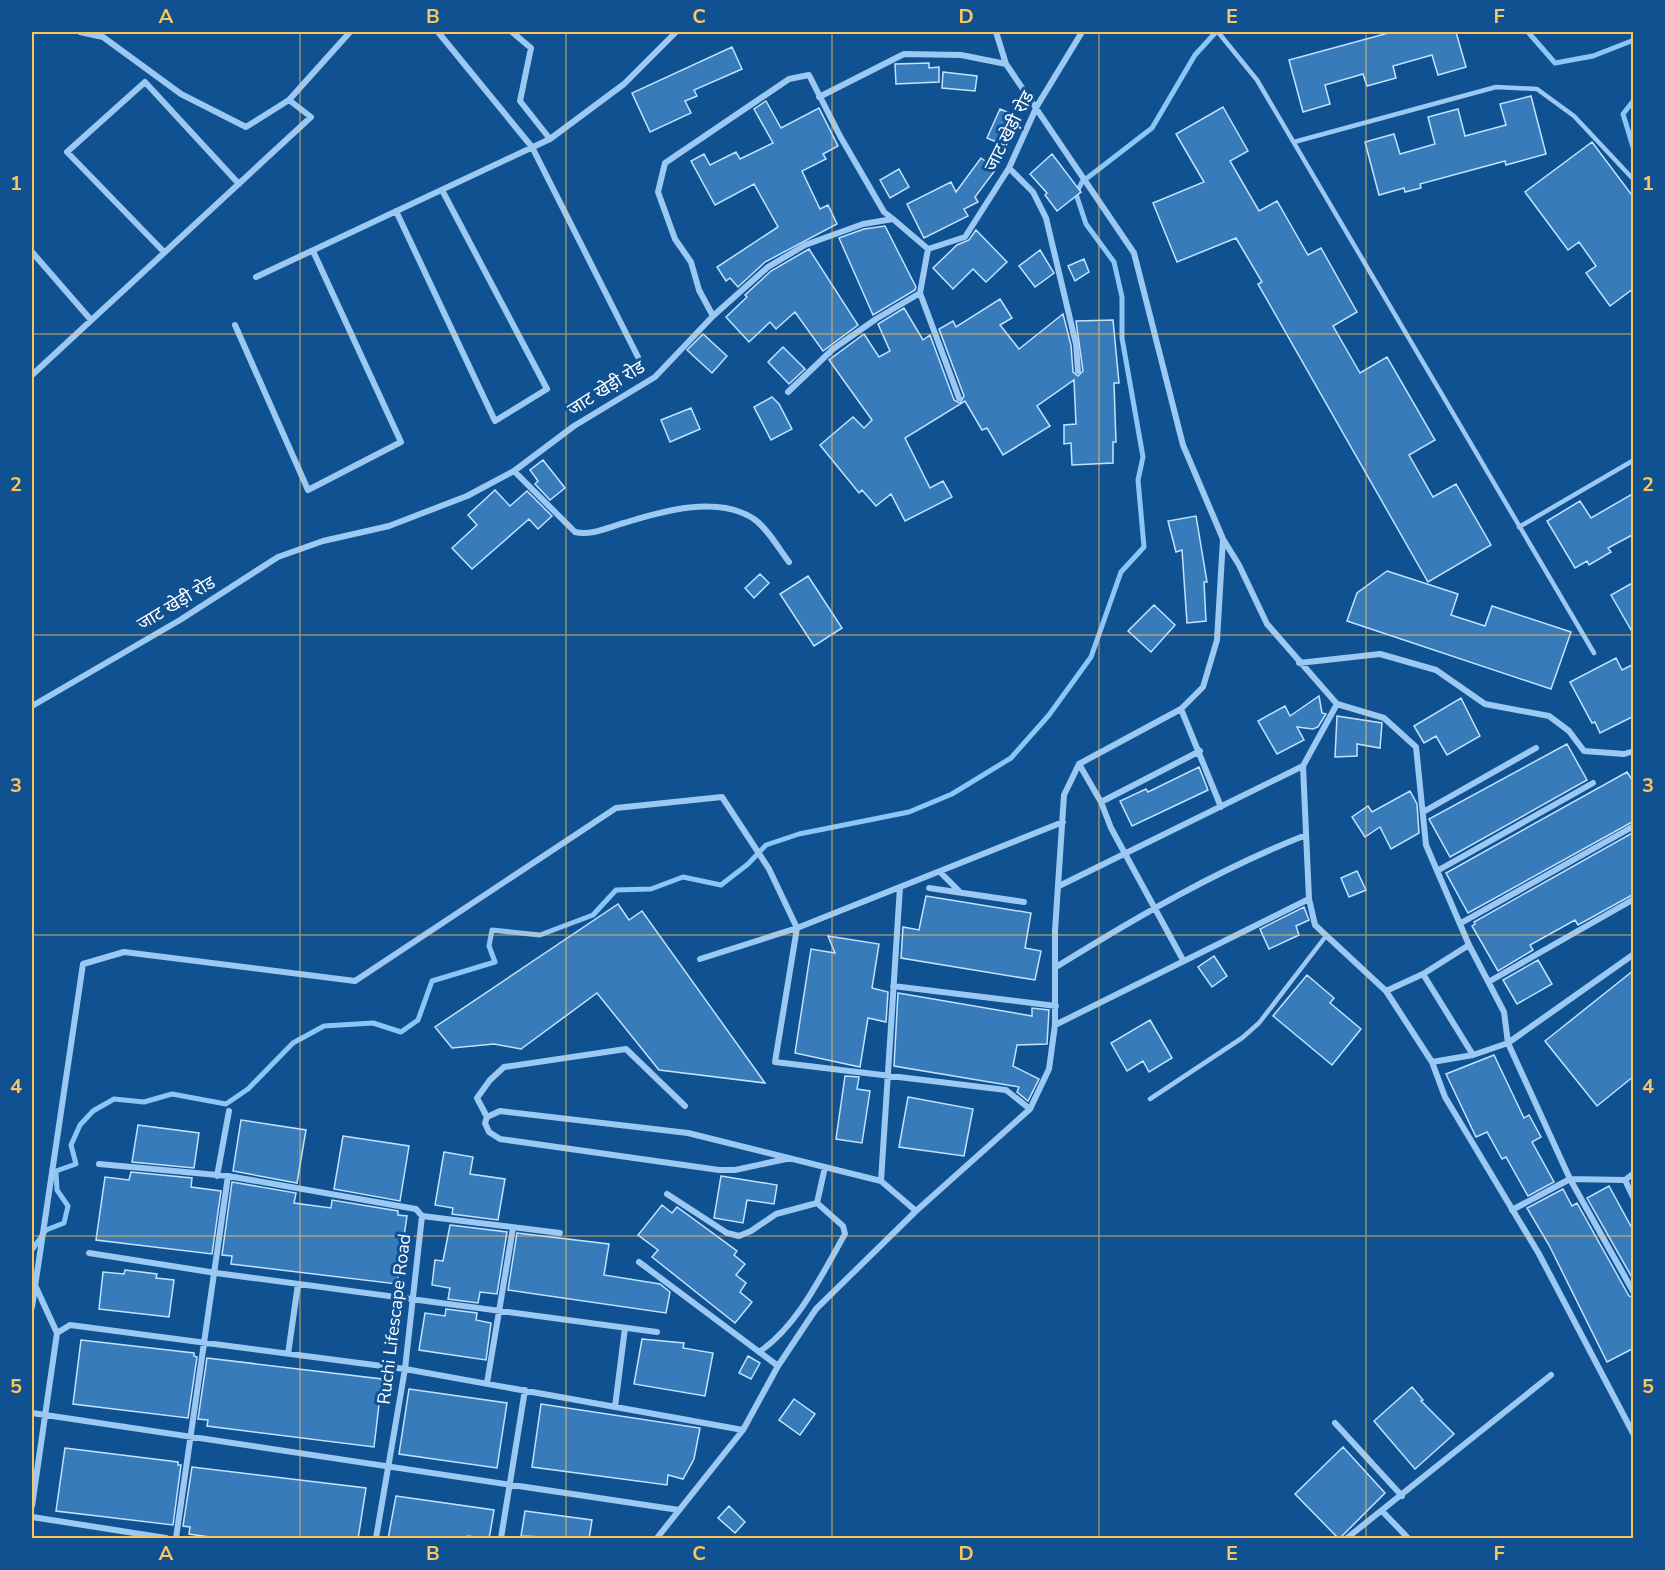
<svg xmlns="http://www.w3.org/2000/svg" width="1665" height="1570" font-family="'Nunito Sans','Noto Sans Devanagari',sans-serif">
<rect width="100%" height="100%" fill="#105191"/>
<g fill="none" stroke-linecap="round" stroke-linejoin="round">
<path stroke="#8dc5f7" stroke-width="5" d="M1528 32 1555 63 1593 56 1634 40
M1634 100 1623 114 1634 150
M32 1250 46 1230 64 1223 68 1206 57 1190 56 1171 76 1164 71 1145 80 1125 93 1111 114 1099 144 1102 172 1094 226 1104 248 1089 293 1043 324 1026 373 1023 401 1032 418 1020 432 981 495 962 489 946 492 930 540 935 593 915 616 890 651 889 683 877 721 885 748 864 766 845 799 834 909 812 952 794 1011 758 1049 715 1091 657 1121 572 1144 547 1138 480 1143 457 1122 338V297L1114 262 1086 224 1076 194 1082 182 1152 128 1195 55 1216 32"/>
</g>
<path fill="#387bba" stroke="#c3e2fe" stroke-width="1.5" d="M1392 32H1456L1466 67 1438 75 1432 55 1393 66 1396 78 1367 86 1363 74 1325 85 1330 104 1303 112 1289 60Z
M732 47 742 69 694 90 697 96 685 101 691 113 650 132 632 93Z
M929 63V68L939 67V82L896 84 895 64Z
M943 72 977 76 975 91 942 88Z
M1531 96 1546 154 1506 165 1505 161 1420 184 1421 188 1405 192 1404 188 1379 195 1365 142 1394 134 1400 154 1435 144 1428 117 1458 109 1465 136 1506 125 1500 104Z
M766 101 781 128 819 108 838 146 823 154 826 159 802 171 820 209 828 205 837 224 765 262 738 287 730 278 726 281 717 267 778 227 754 184 715 205 691 161 704 154 710 165 736 152 740 159 773 143 754 109Z
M1223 107 1248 151 1230 161 1259 211 1277 201 1308 255 1321 248 1357 312 1333 326 1360 373 1387 357 1435 440 1409 455 1433 497 1456 484 1491 545 1428 582 1258 284 1262 282 1236 238 1177 262 1153 203 1204 182 1176 134Z
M1000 109 1019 117 1006 146 987 138Z
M1592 142 1634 198V288L1610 306 1586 273 1596 266 1579 242 1568 250 1525 192Z
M1052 154 1081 192 1057 211 1045 195 1047 193 1030 174Z
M981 158 996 169 975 197 978 202 964 209 968 216 924 238 907 204 951 182 956 192Z
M899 169 909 187 890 198 880 180Z
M885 226 916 287 915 290 873 315 839 238 864 229Z
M976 230 1007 262 986 282 973 269 953 289 933 268 957 245 969 240Z
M809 249 858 325 823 351 795 312 776 329 770 322 749 342 726 317 747 297 745 295 771 271Z
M1040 250 1054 273 1035 287 1019 266Z
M1084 259 1089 272 1075 281 1068 266Z
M1000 299 1012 318 1000 325 1019 349 1063 314 1071 345 1073 372 1078 376 1083 371 1076 321 1113 320 1119 383H1114L1116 442H1113V463L1072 465 1071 443 1064 444V425L1076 424 1074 380 1037 406 1050 426 1003 455 987 428 982 430 965 401 905 438 930 488 943 481 952 497 905 521 891 494 876 506 862 490 859 493 820 445 853 417 864 428 872 420 829 360 864 334 879 357 890 351 878 324 904 308 923 340 930 335 954 400 960 403 964 396 939 329 953 321 956 327Z
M703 334 727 356 712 373 687 350Z
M783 347 805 369 789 384 768 362Z
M772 397 779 404 792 429 771 440 754 407Z
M691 408 700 429 670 442 661 420Z
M543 460 565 488 550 500 535 484 538 481 530 470Z
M495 490 510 506 527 491 552 516 538 529 529 519 472 569 452 548 477 525 468 515Z
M1634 493V534L1608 548 1611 552 1589 565 1587 561 1575 568 1547 521 1580 501 1591 518Z
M1196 516 1207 582H1204L1206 621 1187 623 1182 550 1176 552 1168 521Z
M1387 571 1458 594 1451 615 1485 626 1492 606 1571 632 1551 689 1347 621 1357 593Z
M760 574 769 583 754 598 745 588Z
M808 576 842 628 814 646 780 594Z
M1634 582V635L1611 595Z
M1154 605 1175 625 1151 652 1128 631Z
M1616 658 1622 670 1634 664V716L1600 733 1595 722 1592 723 1570 682Z
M1319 696 1322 713 1326 714 1318 727 1313 729 1297 727 1304 740 1277 754 1258 721 1285 706 1290 716Z
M1461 698 1480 736 1447 755 1436 736 1424 743 1414 726Z
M1337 716 1382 723 1380 748 1357 744V756L1335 757Z
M1567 744 1587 780 1450 857 1429 819Z
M1199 767 1208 790 1132 826 1120 801 1146 789 1148 792Z
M1627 772 1634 783V821L1468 913 1446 873Z
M1410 791 1417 804 1419 833 1391 849 1380 827 1365 837 1352 817 1368 806 1372 812Z
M1634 832V894L1578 925 1575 920 1530 945 1533 950 1498 971 1472 926 1475 924 1474 922Z
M1357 871 1366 890 1349 897 1341 878Z
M926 896 1031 913 1025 948 1041 951 1035 980 901 958 903 927 919 930Z
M618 904 629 920 642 911 765 1083 659 1070 597 993 521 1049 494 1044 452 1048 435 1027Z
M1304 907 1309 920 1296 926 1299 935 1269 949 1260 929Z
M828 936 879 944 872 988 888 992 886 1022 868 1018 860 1067 795 1053 811 949 835 953Z
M1214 956 1227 976 1212 987 1198 967Z
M1538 960 1552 984 1517 1004 1503 980Z
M1634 970V1076L1597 1106 1545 1041Z
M1307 975 1334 998 1330 1003 1361 1029 1332 1065 1273 1016Z
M898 993 1032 1016V1008L1049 1010 1047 1044 1017 1045 1013 1066 1039 1079 1028 1101 1017 1092 1019 1087 894 1066Z
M1150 1020 1172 1058 1149 1072 1143 1061 1127 1071 1111 1043Z
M1494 1055 1524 1118 1529 1115 1541 1137 1532 1142 1554 1182 1528 1196 1506 1157 1502 1159 1487 1132 1476 1137 1446 1074Z
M845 1076 859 1077 857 1089 870 1091 862 1143 836 1139Z
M908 1097 973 1109 964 1156 899 1147Z
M241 1120 306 1130 297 1183 233 1171Z
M138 1125 199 1133 194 1168 132 1162Z
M343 1136 409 1146 400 1201 334 1189Z
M444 1152 473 1157 470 1174 505 1179 498 1220 452 1214 453 1208 435 1205Z
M131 1172 192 1178 191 1187 221 1191 212 1254 96 1240 105 1177 129 1180Z
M721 1176 777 1185 774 1204 747 1200 743 1223 714 1218Z
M232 1182 296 1193 294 1203 331 1208 332 1200 398 1211V1215L407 1216 397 1284 231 1264 232 1256 222 1255Z
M1609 1186 1634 1232V1281L1587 1198Z
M1563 1189 1572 1206 1577 1203 1629 1296 1634 1298V1348L1607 1362 1549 1245 1527 1208Z
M662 1205 672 1213 677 1207 737 1251 734 1255 745 1264 736 1275 746 1283 740 1292 752 1302 735 1323 652 1257 658 1250 638 1235Z
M450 1225 507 1232 497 1294 480 1292 478 1303 448 1299 450 1288 432 1285 435 1260 443 1261Z
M517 1233 609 1244 604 1275 660 1284 670 1292 666 1313 508 1290Z
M125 1270 157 1274 156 1278 174 1280 169 1317 99 1309 103 1272 124 1274Z
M446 1309 477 1313 476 1320 491 1323 486 1360 419 1350 425 1313 445 1316Z
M642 1339 684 1343 683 1348 713 1353 705 1396 634 1384Z
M81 1340 194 1353V1356L197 1357 188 1418 73 1404Z
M748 1356 760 1363 751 1379 739 1373Z
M207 1358 382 1379 374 1447 207 1426 208 1420 198 1419Z
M1412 1387 1423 1400 1421 1401 1454 1434 1415 1469 1374 1421Z
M409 1389 507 1403 497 1468 399 1454Z
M794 1399 815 1414 800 1435 779 1420Z
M541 1404 700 1428 694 1459 683 1479 668 1475 667 1485 532 1467Z
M1343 1447 1385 1493 1339 1539 1295 1494Z
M65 1448 178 1462V1465H181L173 1525 56 1511Z
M192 1467 366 1488 358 1539H224L189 1534 190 1527 183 1526Z
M396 1496 494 1510 489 1539 468 1536V1539H388Z
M729 1506 745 1522 735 1533 718 1518Z
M525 1511 592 1520 589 1539 521 1536Z"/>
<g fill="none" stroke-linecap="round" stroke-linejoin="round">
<path stroke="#9bc9f3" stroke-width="4.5" d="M1218 32 1257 80 1594 653
M1294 142 1496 87 1537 89 1574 116 1634 180
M1519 527 1634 460
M1150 1099 1242 1038 1259 1023 1326 936"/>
<path stroke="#9bc9f3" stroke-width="6" d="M80 32 103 37 181 94 246 127 289 100 350 32
M438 32 532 147 638 357
M819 97 904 54 961 55 1006 64
M550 139 624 84 676 32
M1009 168 1033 192 1046 218 1076 344 1078 371
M396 211 495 421 547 389 442 190
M928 249 920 293 959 398
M32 252 91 320
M164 252 67 152 145 82 239 184
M256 277 550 139 520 101 531 48 512 32
M713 316 699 290 691 262 675 239 658 192 665 163 789 79 809 75 840 136 884 212 893 219
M235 325 308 490 401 442 313 251
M32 375 311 117 289 100
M788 392 833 349 876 319 920 293
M514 471 575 532C591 536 609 527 624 523 662 511 718 495 754 519 768 529 779 549 789 562
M1223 539 1239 565 1267 624 1337 704 1384 718 1416 747 1426 845 1469 945 1504 1012 1508 1043 1570 1179 1634 1293
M1299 663 1380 654 1436 670 1485 704 1549 716 1569 731 1584 751 1624 754 1634 751
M1337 704 1303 766 1309 899 1315 925 1386 991 1432 1062 1445 1097 1539 1254 1634 1435
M32 706 180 620 278 557 323 541 389 526 467 496 514 471 574 426 655 377 713 316 768 267 805 245 863 224 893 219 928 249 965 237 1009 168 1037 106 1082 32
M1181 709 1221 807
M1079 764 1101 802
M1423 812 1536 748
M1437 871 1593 783
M940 872 959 891
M1059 886 1303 766
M929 888 1024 902
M1461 923 1634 826
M700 959 797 928 1063 822
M1183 960 1111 828 1101 802 1200 751
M1056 967C1137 917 1217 870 1306 835
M1423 974 1473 1055
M1490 981 1634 899
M893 986 1056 1006
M1386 991 1423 974 1469 945
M1055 1025 1309 899
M1432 1062 1473 1055 1508 1043 1634 954
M685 1106 626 1049 504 1067 490 1080 477 1098 487 1117 500 1111 688 1133 881 1181 916 1211
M487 1117 485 1123 489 1132 500 1139 719 1170H735L786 1159
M99 1164 228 1176 416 1209 422 1216 405 1369 376 1538
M217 1176 229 1111
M1625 1180 1634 1173
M881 1181 900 887
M667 1194 727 1233 739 1236 751 1231 776 1214 817 1203
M1512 1210 1570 1179 1625 1180 1634 1199
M422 1216 560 1233
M89 1253 216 1273 657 1332
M639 1262 778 1366
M32 1307 83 964 124 952 355 981 616 808 722 797 769 869 797 928 775 1062 1006 1090 1030 1109
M57 1333 70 1325 405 1369 743 1430
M759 1352C798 1326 822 1274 845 1234L843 1226 817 1203 825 1167
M288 1354 298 1284
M487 1383 513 1228
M615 1407 625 1328
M32 1413 679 1510
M1335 1423 1402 1496
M32 1506 57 1333 35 1285
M1382 1511 1408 1538
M32 1517 166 1538
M176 1538 228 1176
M501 1538 525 1390
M657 1538 743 1430 778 1366 816 1309 916 1211 1030 1109 1049 1069 1055 1025V931L1064 795 1079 764 1181 709 1203 687 1217 640 1223 539 1183 445 1134 253 1006 64 996 32
M1347 1538 1551 1375"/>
</g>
<path fill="none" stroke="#ffc55d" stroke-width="1.5" stroke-opacity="0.55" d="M300 32V1538M566 32V1538M832 32V1538M1099 32V1538M1366 32V1538M32 334H1634M32 635H1634M32 935H1634M32 1236H1634"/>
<g text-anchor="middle" stroke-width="6" stroke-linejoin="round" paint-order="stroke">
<g font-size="18" fill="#fff" stroke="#105191">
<text transform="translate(1009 131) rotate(-63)" y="6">जाट खेड़ी रोड</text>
<text transform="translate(606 388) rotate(-32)" y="6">जाट खेड़ी रोड</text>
<text transform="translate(176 603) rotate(-31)" y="6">जाट खेड़ी रोड</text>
<text transform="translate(394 1319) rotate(-83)" y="6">Ruchi Lifescape Road</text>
</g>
</g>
<rect width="1665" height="1570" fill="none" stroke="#105191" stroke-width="66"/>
<rect x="33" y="33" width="1599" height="1504" fill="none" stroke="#ffc55d" stroke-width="2"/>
<g font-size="20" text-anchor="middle" font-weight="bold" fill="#ffc55d">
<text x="166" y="23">A</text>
<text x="433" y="23">B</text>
<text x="699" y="23">C</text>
<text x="966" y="23">D</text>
<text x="1232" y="23">E</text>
<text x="1499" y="23">F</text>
<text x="16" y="190">1</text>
<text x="1648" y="190">1</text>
<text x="16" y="491">2</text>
<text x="1648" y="491">2</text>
<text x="16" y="792">3</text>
<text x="1648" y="792">3</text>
<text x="16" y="1093">4</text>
<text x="1648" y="1093">4</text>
<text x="16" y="1393">5</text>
<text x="1648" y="1393">5</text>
<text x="166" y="1560">A</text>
<text x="433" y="1560">B</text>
<text x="699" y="1560">C</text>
<text x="966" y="1560">D</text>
<text x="1232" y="1560">E</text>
<text x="1499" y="1560">F</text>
</g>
</svg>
